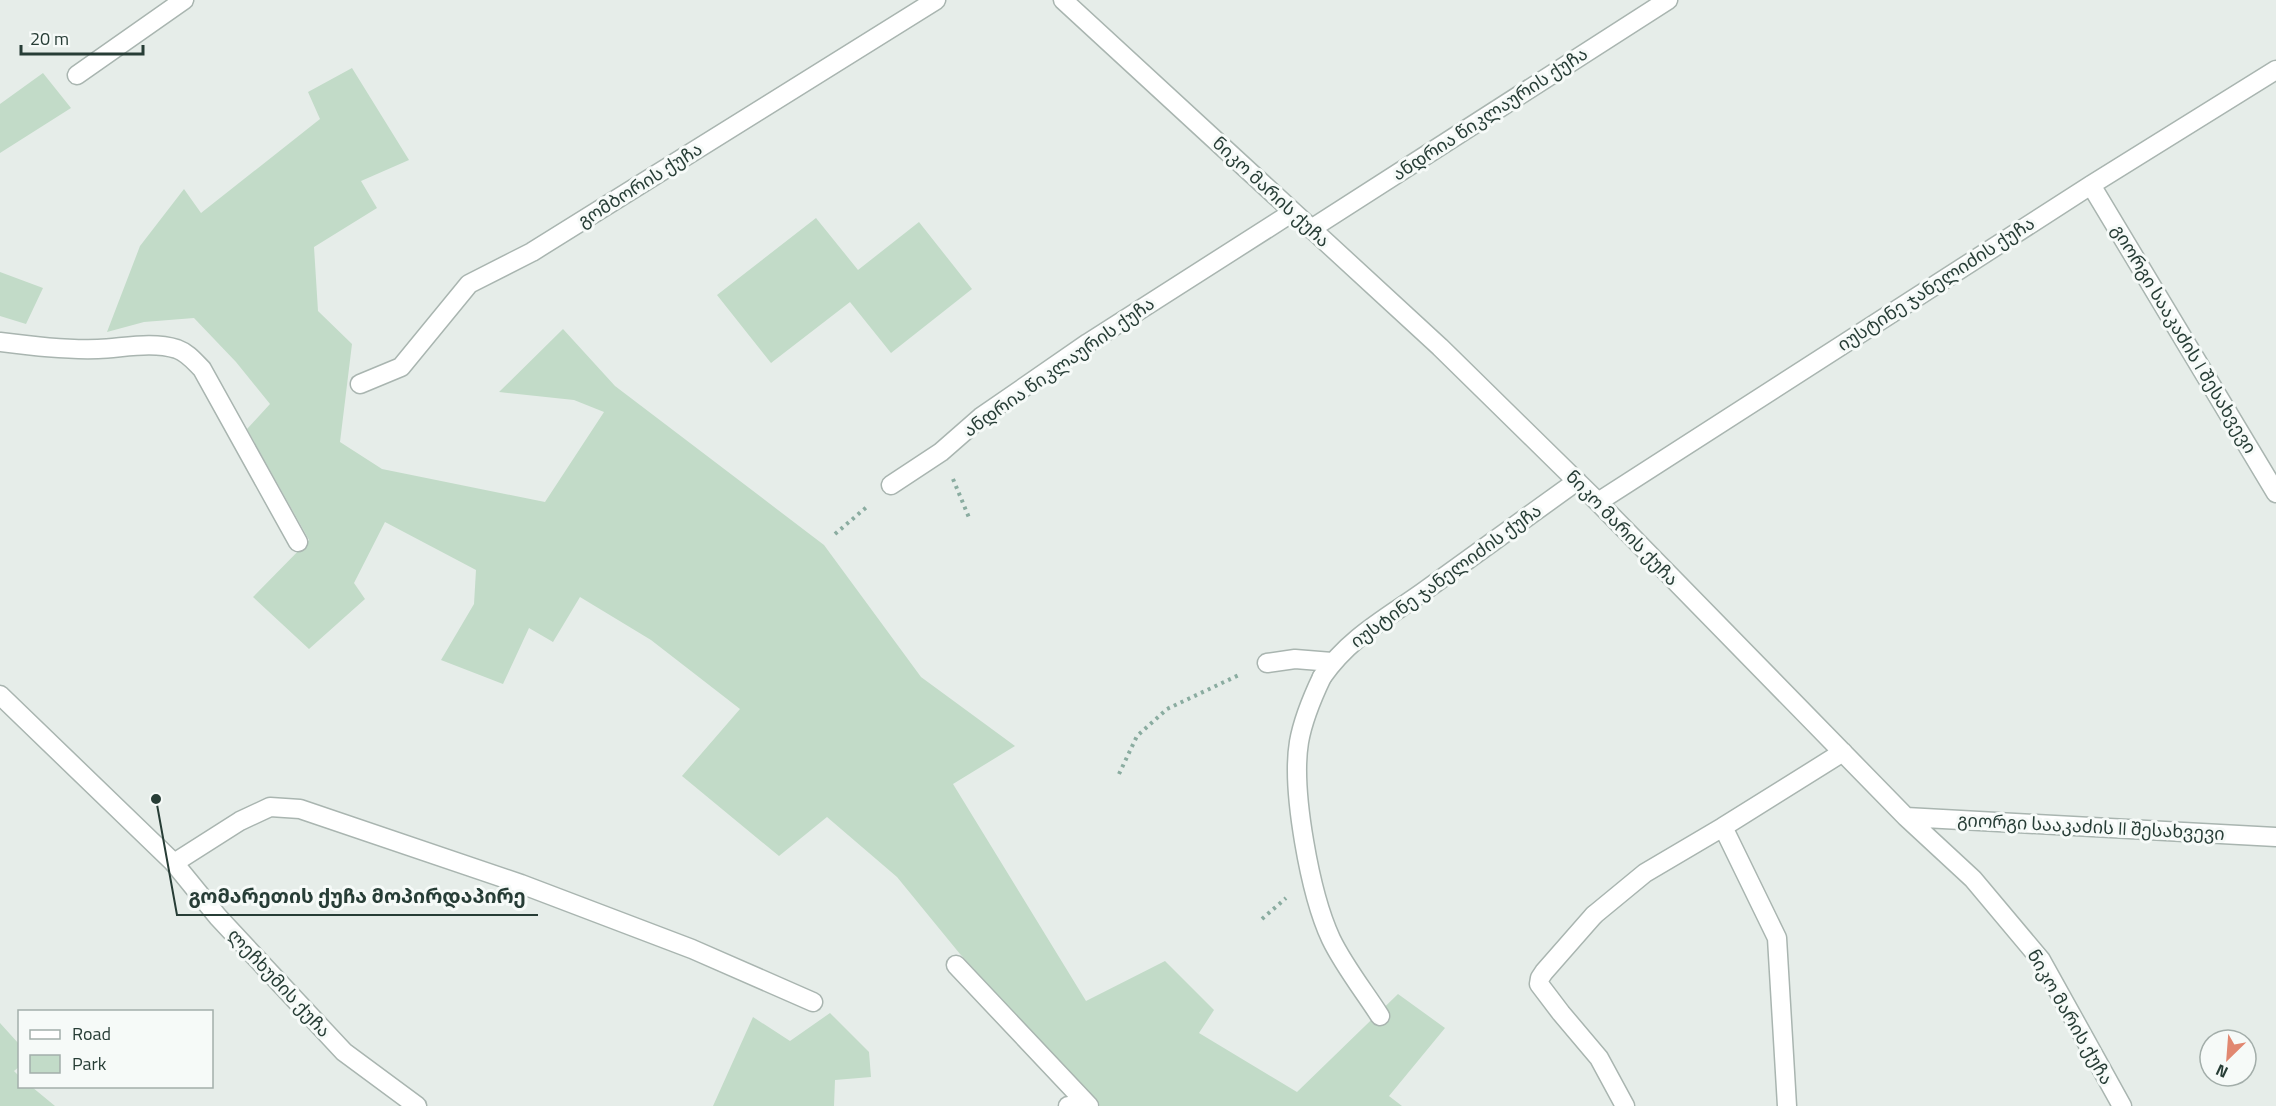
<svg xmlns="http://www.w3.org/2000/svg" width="2276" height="1106" font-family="'Titillium Web','Noto Sans Georgian',sans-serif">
<rect width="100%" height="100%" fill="#e6ede9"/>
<path fill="#c2dbc8" d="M352 68 409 160 361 181 377 208 314 247 318 311 352 344 340 442 382 469 545 502 604 412 574 400 499 392 563 329 615 386 824 545 921 677 1015 746 953 784 1086 1001 1165 961 1214 1010 1199 1033 1297 1092 1398 994 1445 1028 1389 1096 1402 1106H1100L960 954 897 877 827 817 779 856 682 776 740 709 651 640 580 597 553 642 529 628 503 684 441 660 474 604 476 570 385 522 354 583 365 599 309 649 253 597 309 540 247 429 270 404 236 362 194 318 144 322 107 332 140 246 184 189 201 213 320 119 308 92Z
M43 73 71 108 0 153V104Z
M816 218 858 270 919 222 972 289 891 353 850 302 771 363 717 295Z
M0 272 43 288 26 324 0 316Z
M830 1013 869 1052 871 1077 835 1080 834 1106H713L753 1017 790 1041Z
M0 1023 19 1044V1067L14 1071 19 1076 20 1086 32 1087 55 1106H0Z"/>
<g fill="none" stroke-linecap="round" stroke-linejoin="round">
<g stroke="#a9b5b0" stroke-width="21">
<path id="service" d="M0 342C32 346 65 350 98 349 123 348 152 341 177 349 188 353 194 361 202 369L298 542
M1267 663 1295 659 1332 662
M1322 677C1312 698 1303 719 1299 742 1291 790 1310 894 1331 939 1344 966 1364 991 1380 1016
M1594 915 1544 972 1540 978 1539 984 1561 1013 1599 1058 1625 1106
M1068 1106H1073"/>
</g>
<g stroke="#a9b5b0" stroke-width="21">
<path id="minor" d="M1063 0 1440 347 1598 502 1906 817 1973 879 2041 960 2122 1106
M77 75 184 0
M2091 185 2276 493
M1311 229 1668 0
M360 384 401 367 469 284 532 252 936 0
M891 485 941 452 981 417 1088 343 1293 212
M1598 502 2091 185 2276 70
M1322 677C1349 638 1385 619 1423 592 1474 555 1525 518 1577 481
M1906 817 2276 837
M174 863 240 821 270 807 300 809 521 884 692 949 813 1002
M1594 915 1645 873 1723 827
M956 965 1089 1106
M1787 1106 1777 938 1723 827 1843 752"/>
</g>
<g stroke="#a9b5b0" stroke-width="21">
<path id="tertiary" d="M0 695 174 863 218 917 344 1052 417 1106"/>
</g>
<path stroke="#8aaca0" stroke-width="4" stroke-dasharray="3 4.5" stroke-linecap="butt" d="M953 479 970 520
M835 534 869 505
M1119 774 1137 736 1167 709 1241 674
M1262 919 1286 898"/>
<use href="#service" stroke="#fff" stroke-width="18"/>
<use href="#minor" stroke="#fff" stroke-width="18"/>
<use href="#tertiary" stroke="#fff" stroke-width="18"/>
</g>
<g text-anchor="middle" stroke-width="6" stroke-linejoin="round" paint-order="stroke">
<g font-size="18" fill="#273d36" stroke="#f6faf8">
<text transform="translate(1490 114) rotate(-33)" y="6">ანდრია წიკლაურის ქუჩა</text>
<text transform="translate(640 185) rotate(-32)" y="6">გომბორის ქუჩა</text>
<text transform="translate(1271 192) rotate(43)" y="6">ნიკო მარის ქუჩა</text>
<text transform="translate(1936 284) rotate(-33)" y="6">იუსტინე ჯანელიძის ქუჩა</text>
<text transform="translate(2184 339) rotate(59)" y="6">გიორგი სააკაძის I შესახვევი</text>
<text transform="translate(1059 367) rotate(-35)" y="6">ანდრია წიკლაურის ქუჩა</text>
<text transform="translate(1622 528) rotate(46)" y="6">ნიკო მარის ქუჩა</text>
<text transform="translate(1446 576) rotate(-36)" y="6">იუსტინე ჯანელიძის ქუჩა</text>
<text transform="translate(2091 827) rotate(3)" y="6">გიორგი სააკაძის II შესახვევი</text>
<text transform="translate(279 983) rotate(47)" y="6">ლეჩხუმის ქუჩა</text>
<text transform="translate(2070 1017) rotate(60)" y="6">ნიკო მარის ქუჩა</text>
</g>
</g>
<path fill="none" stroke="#273d36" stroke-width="2" d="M156 799L177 915H538"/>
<circle fill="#273d36" stroke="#f6faf8" stroke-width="2" cx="156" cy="799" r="6"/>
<g font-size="20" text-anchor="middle" font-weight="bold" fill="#273d36" stroke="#f6faf8" stroke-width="6" stroke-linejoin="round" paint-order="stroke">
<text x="357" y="903">გომარეთის ქუჩა მოპირდაპირე</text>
</g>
<rect x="18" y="1010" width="195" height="78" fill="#f6faf8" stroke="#a3aeaa" stroke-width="1.5"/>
<rect x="30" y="1030" width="30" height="9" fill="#ffffff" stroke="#a3aeaa" stroke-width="1.5"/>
<text x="72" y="1040" font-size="18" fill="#273d36">Road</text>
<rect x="30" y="1055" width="30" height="18" fill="#c2dbc8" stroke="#a3aeaa" stroke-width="1.5"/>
<text x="72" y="1070" font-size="18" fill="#273d36">Park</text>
<g transform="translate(2228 1058) rotate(205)"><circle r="28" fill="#f6faf8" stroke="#a3aeaa" stroke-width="1.5"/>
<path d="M0-4.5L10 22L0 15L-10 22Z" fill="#e18770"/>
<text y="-9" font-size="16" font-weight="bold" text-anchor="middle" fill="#273d36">N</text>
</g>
<path d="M21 45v9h122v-9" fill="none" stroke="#273d36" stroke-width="3"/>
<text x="30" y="45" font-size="18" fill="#273d36" stroke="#f6faf8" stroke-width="4.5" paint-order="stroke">20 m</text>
</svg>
